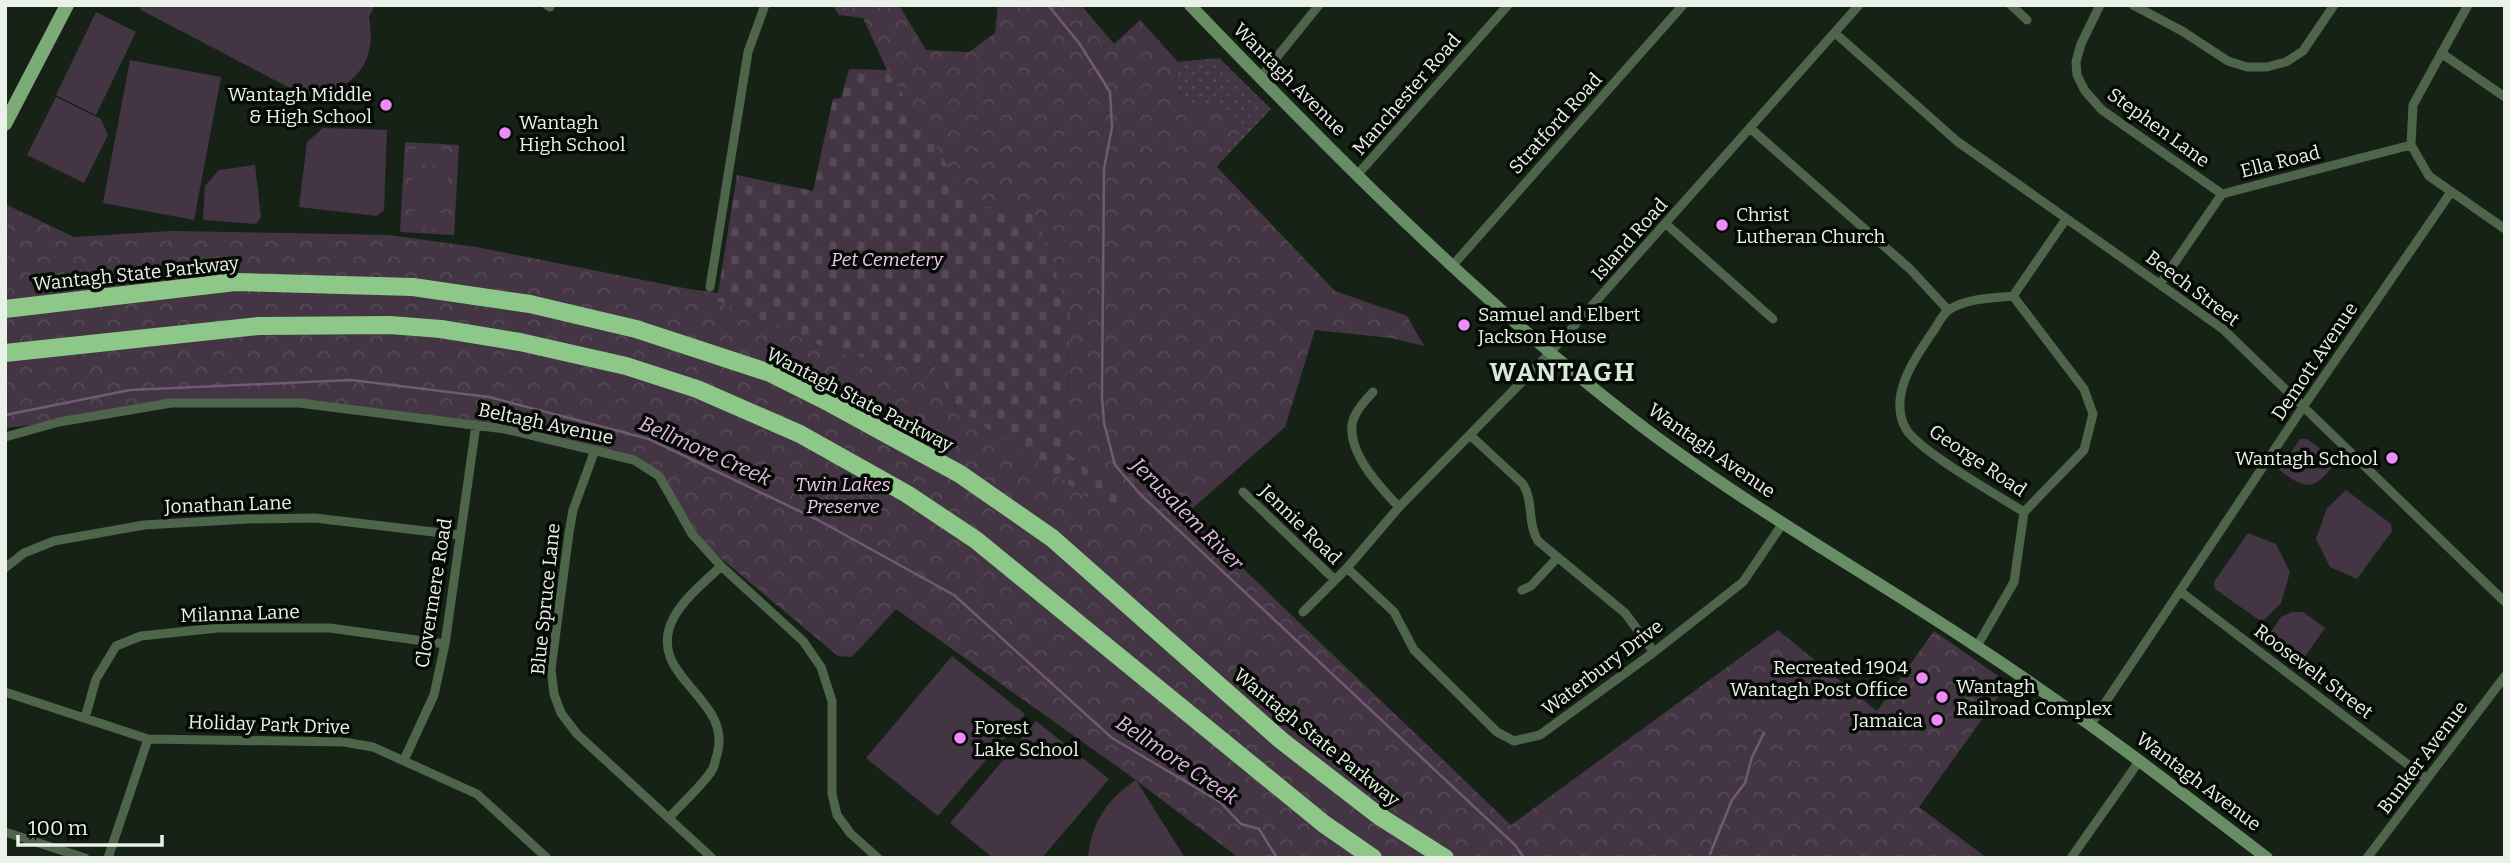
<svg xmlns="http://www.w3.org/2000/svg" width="2510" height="863" font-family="Bitter,serif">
<defs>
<pattern id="grass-dots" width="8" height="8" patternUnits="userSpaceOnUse" patternTransform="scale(1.75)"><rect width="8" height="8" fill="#443545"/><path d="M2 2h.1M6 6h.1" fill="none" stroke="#564957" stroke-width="1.8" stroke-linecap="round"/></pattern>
<pattern id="forest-crowns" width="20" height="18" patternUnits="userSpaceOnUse" patternTransform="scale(1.75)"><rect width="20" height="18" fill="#443545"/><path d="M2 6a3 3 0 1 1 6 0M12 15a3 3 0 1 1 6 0" fill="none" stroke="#564957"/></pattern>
<pattern id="cemetery-stones" width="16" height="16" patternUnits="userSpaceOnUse" patternTransform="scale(1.75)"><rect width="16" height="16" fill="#443545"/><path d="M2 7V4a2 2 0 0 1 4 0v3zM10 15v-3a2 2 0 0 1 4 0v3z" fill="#564957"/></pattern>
</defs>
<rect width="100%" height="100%" fill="#172216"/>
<path fill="url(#grass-dots)" d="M1219 58 1271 109 1217 166 1219 104 1192 108 1175 87 1178 62Z"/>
<path fill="url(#forest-crowns)" d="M832 5H899L926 50 969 52 995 33 998 5H1081L1114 44 1140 20 1178 62 1175 87 1192 108 1219 104 1245 125 1217 167 1335 291 1407 316 1424 346 1391 338 1315 330 1285 427 1186 514 1511 825 1778 630 1877 711 1934 631 2008 683 1919 807 1987 858H1239L1129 775 896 609 852 657 838 656 692 534 659 476 634 460 505 429 299 403H171L59 422 5 428V204L74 237 171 231 389 235 476 247 689 289 840 354 936 367 956 407 1122 496 1065 451 1070 314 974 208 887 70 863 18 839 15Z
M405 142 459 145 454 235 400 232Z"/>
<path fill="url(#cemetery-stones)" d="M849 69 887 70 974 207 1033 209 1070 314 1065 451 1122 496 1111 513 956 407 936 367 840 354 689 289 718 293 737 175 813 191 833 99 841 98Z"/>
<path fill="#443545" d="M139 5H375L369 17C378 65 352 92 305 96L141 10Z
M96 12 136 32 96 115 56 95Z
M130 60 221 77 194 220 103 203Z
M56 97 101 119 108 135 84 183 27 155Z
M323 128 387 130 384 210 377 216 299 207 307 142Z
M415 148 449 150 448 166 414 164Z
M255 165 261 217 256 224 203 220 205 186 219 170Z
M413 169 448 171 447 187 413 185Z
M412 190 447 192 446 208 411 206Z
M411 211 445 213 444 229 410 227Z
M2300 439H2307L2337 461C2314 491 2308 491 2279 470Z
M2346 490 2391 524 2392 531 2357 579 2330 567 2316 539 2327 508Z
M2248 533 2276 544 2290 572 2281 603 2262 622 2215 589 2214 582Z
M2292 612H2303L2325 628 2304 658 2297 659 2267 637 2281 617Z
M952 656 1025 714 938 816 866 758Z
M1036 721 1109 779 1042 858H993L950 823Z
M1136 780 1185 858H1088C1091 823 1107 799 1136 780Z"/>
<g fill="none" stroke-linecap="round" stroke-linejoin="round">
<path stroke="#705a72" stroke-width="2.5" d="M1048 5 1079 43 1110 92 1112 127 1104 169 1102 397 1104 423 1115 465 1140 494 1515 845 1524 858
M5 415 130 390 351 380 489 397 649 439 818 520 954 595 1112 738 1220 802 1241 824 1259 829 1277 858
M1710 854 1732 800 1745 783 1752 757 1764 733"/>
<path stroke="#4e654c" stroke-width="9" d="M547 5 550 7
M2011 5 2027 20
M2100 5 2081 44 2076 62 2077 75 2085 91 2102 110 2222 194
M2133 5 2182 31 2228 61 2247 67H2267L2286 62 2303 51 2334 5
M1835 33 1958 142 2223 329 2505 602
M2441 53 2505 97
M1260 78 1319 5
M1750 128 1910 269 1948 310
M2411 145 2413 105 2468 5
M2411 145 2429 176 2505 229
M1358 174 1508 5
M1666 224 1773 319
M1453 265 1683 5
M2160 284 2222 194 2411 145
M710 287 748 52 765 5
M2013 296C1993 298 1968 298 1950 309 1943 313 1938 324 1934 330 1916 356 1887 396 1906 429 1919 451 1999 496 2024 512
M2013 296 2066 219
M1373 392C1364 402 1354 412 1352 425 1349 455 1381 488 1399 507
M1470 435 1523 484C1534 502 1527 523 1538 541L1625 613 1654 652
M5 437 59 422 171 403H299L505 429 634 460 659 476 692 534 721 566 803 641 821 667 832 701V794L837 815 851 834 878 858
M595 450 573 510 569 533 551 669 554 694 561 713 577 734 712 858
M1243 492 1335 580
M5 568 24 553 54 541 144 525 247 519 315 518 459 535
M1347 568 1394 612 1414 650 1497 732 1514 741 1540 735 1654 652 1743 582 1783 523
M1522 590 1531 586 1557 558
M2181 592 2427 779
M1303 612 1347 568 1399 507 1550 353 1859 5
M1977 646 2014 582 2024 512 2084 450 2093 414 2084 389 2013 296
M5 692 148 739 344 742 373 747 477 794 547 858
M85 718 96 679 116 646 141 636 218 628H330L445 644
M2091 724 2303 407 2451 192
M404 760 434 695 445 644 476 425
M669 818C680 805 704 784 712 770 715 766 715 759 717 755 734 696 642 677 674 617 685 597 705 582 721 566
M5 832 85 858
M108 858 148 739
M2071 858 2140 760
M2367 858 2505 676"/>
<path stroke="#688d65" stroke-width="12" d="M1190 5C1329 150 1476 299 1635 421 1743 504 1863 571 1976 646 2077 712 2172 785 2267 858"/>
<path stroke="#7cab78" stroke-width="14" d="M5 124 67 5"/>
<path stroke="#8ec889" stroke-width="18" d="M5 309 235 282 413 287 530 304 636 329 770 373 830 403 960 474 1052 538 1282 741 1379 816 1445 858
M5 353 259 326 390 325 441 329 520 342 626 366 697 389 800 434 907 494 976 540 1324 824 1373 858"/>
</g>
<g fill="#ee8bf8" stroke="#060a05" stroke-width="2.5">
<circle cx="386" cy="105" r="7"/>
<circle cx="505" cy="133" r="7"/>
<circle cx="1722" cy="225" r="7"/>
<circle cx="1464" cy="325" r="7"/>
<circle cx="2392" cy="458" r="7"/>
<circle cx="1922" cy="678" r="7"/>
<circle cx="1942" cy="697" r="7"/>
<circle cx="1937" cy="720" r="7"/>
<circle cx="960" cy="738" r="7"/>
</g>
<g text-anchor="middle" stroke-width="7" stroke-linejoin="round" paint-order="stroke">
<g font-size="19" fill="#e9f1e8" stroke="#060a05">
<text transform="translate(1290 79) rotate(45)" y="7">Wantagh Avenue</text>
<text transform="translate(1406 94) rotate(-49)" y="7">Manchester Road</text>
<text transform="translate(1555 123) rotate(-48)" y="7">Stratford Road</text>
<text transform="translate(2159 127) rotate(36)" y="7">Stephen Lane</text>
<text transform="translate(2280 161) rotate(-14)" y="7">Ella Road</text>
<text transform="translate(1629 239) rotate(-48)" y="7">Island Road</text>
<text transform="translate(136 273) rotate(-6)" y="7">Wantagh State Parkway</text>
<text transform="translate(2193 288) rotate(37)" y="7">Beech Street</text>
<text transform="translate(2314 361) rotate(-56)" y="7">Demott Avenue</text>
<text transform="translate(860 399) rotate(27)" y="7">Wantagh State Parkway</text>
<text transform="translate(546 423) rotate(12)" y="7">Beltagh Avenue</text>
<text transform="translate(1712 450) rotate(35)" y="7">Wantagh Avenue</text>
<text transform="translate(1978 460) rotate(34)" y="7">George Road</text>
<text transform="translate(228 504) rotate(-2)" y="7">Jonathan Lane</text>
<text transform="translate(1301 524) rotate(44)" y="7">Jennie Road</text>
<text transform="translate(433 593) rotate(-81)" y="7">Clovermere Road</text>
<text transform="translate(545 599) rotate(-84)" y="7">Blue Spruce Lane</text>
<text transform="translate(240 613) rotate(-2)" y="7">Milanna Lane</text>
<text transform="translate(1602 667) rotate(-37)" y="7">Waterbury Drive</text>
<text transform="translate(2314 671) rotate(37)" y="7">Roosevelt Street</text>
<text transform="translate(269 724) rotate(2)" y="7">Holiday Park Drive</text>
<text transform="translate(1317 737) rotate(39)" y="7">Wantagh State Parkway</text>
<text transform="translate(2422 757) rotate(-53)" y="7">Bunker Avenue</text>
<text transform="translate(2199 781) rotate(37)" y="7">Wantagh Avenue</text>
</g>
<g font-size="19" fill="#e9f1e8" stroke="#060a05" text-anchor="start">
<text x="372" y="101" text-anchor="end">Wantagh Middle<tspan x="372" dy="22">&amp; High School</tspan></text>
<text x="519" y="129">Wantagh<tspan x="519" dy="22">High School</tspan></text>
<text x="1736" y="221">Christ<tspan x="1736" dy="22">Lutheran Church</tspan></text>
<text x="1478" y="321">Samuel and Elbert<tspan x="1478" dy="22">Jackson House</tspan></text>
<text x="2378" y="465" text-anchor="end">Wantagh School</text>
<text x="1908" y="674" text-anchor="end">Recreated 1904<tspan x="1908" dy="22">Wantagh Post Office</tspan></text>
<text x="1956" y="693">Wantagh<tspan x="1956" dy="22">Railroad Complex</tspan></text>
<text x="1923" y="727" text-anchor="end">Jamaica</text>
<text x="974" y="734">Forest<tspan x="974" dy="22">Lake School</tspan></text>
</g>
<g font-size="19" font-style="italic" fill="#f0c6f3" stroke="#060a05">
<text x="887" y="266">Pet Cemetery</text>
<text x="843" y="491">Twin Lakes<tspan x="843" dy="22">Preserve</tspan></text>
</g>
<g font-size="21" font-style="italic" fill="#e1b8e4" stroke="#060a05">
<text transform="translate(705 451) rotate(24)" y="7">Bellmore Creek</text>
<text transform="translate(1187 514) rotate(45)" y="7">Jerusalem River</text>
<text transform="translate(1177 760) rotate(34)" y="7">Bellmore Creek</text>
</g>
<g font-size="26" font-weight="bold" letter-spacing="2" fill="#d8e8d7" stroke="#060a05">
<text x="1563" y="381">WANTAGH</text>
</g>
</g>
<rect width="2510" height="863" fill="none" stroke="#e9f1e8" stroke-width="14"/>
<path d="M18 835v10h144v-10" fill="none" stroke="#e9f1e8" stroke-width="3.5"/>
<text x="28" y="835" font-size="21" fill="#e9f1e8" stroke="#060a05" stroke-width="5" paint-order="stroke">100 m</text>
</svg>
